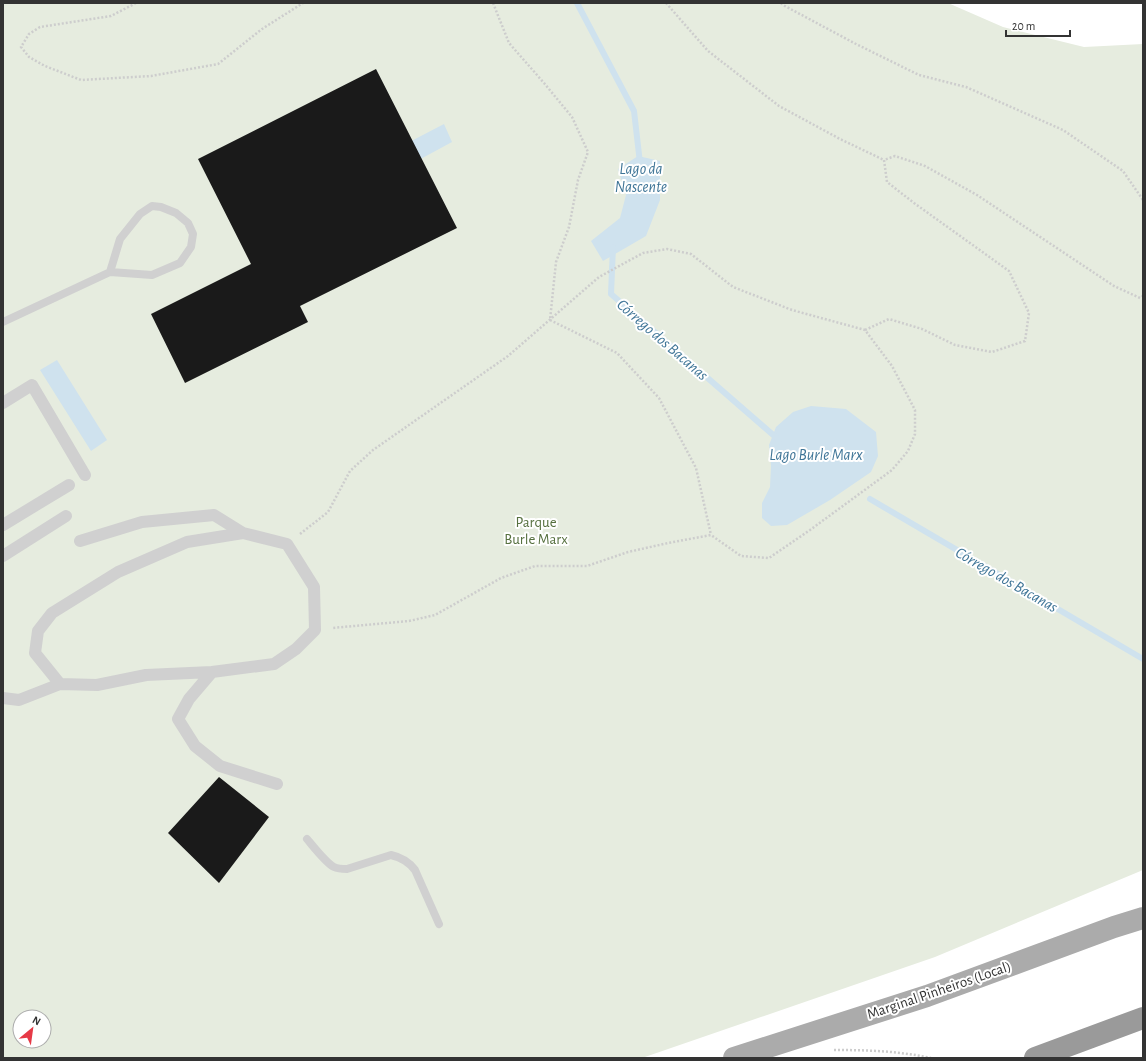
<svg xmlns="http://www.w3.org/2000/svg" width="1146" height="1061" font-family="'Alegreya Sans',sans-serif">
<rect width="100%" height="100%" fill="#fff"/>
<path fill="#e6ecdf" fill-rule="evenodd" d="M3 3H948L1003 27 1084 47 1143 44V870L935 957 642 1058H3ZM20 1017H44V1041H20Z"/>
<path fill="#cfe2ee" d="M444 124 452 142 404 168 396 149Z
M638 156 660 161V200L646 236 603 261 591 241 620 218 626 195 618 169Z
M57 360 107 440 91 451 40 370Z
M811 406 846 409 876 432 878 456 871 472 830 500 787 525 771 526 762 518V503L770 487 771 466 769 445 776 427 793 412Z"/>
<g fill="none" stroke-linecap="round" stroke-linejoin="round">
<path stroke="#cfe2ee" stroke-width="6" d="M577 3 634 111 640 163
M613 247 611 294 779 440
M870 499 1143 659"/>
</g>
<path fill="#1a1a1a" d="M376 69 457 228 300 306 308 322 185 383 151 314 251 264 198 159Z
M219 777 269 817 219 883 168 833Z"/>
<g fill="none" stroke-linecap="round" stroke-linejoin="round">
<path stroke="#cdcdcd" stroke-width="2.5" stroke-dasharray="2 2" stroke-linecap="butt" d="M136 3 111 16 40 27 29 34 21 47 29 57 45 66 81 80 151 76 218 64 262 29 303 3
M493 3 509 43 544 83 572 117 588 152 578 180 569 227 556 262 550 320 617 353 659 398 696 468 711 535
M666 3 708 51 779 106 840 139 884 160
M781 3 783 5 856 44 919 75 966 87 1063 130 1123 171 1143 200
M865 330 889 319 922 329 955 345 992 352 1025 341 1029 313 1009 271 914 203 887 182 884 160 895 156 925 166 977 195 1114 286 1140 298 1143 296
M300 534 328 512 350 471 373 450 508 356 599 277 643 253 667 249 691 254 733 287 792 310 865 330 892 366 915 410V434L908 451 892 470 810 530 769 558 741 556 711 535 668 543 628 552 587 566H535L501 578 435 615 409 621 332 628
M834 1050C867 1050 899 1051 931 1058"/>
<path stroke="#d0d0d0" stroke-width="8" d="M3 322 110 272 152 275 180 263 191 247 193 234 188 223 176 213 161 207 152 206 140 214 120 239 110 272
M307 839C313 846 326 863 334 867 338 869 343 869 347 869L391 855C400 857 409 862 415 870L439 924"/>
<path stroke="#d0d0d0" stroke-width="12" d="M3 403 32 385 85 475
M3 525 69 485
M80 541 142 522 214 515 243 533
M3 556 66 516
M212 672 146 675 97 685 60 684 35 653 38 631 52 613 118 572 187 542 243 533 287 544 314 587 315 630 296 649 274 664 212 672 189 699 178 719 195 746 220 766 277 784
M3 698 19 700 60 684"/>
<path stroke="#ababab" stroke-width="22" d="M734 1058 927 996 1114 927 1143 918"/>
<path stroke="#9a9a9a" stroke-width="22" d="M1035 1058 1143 1018"/>
</g>
<g text-anchor="middle" stroke-width="4" stroke-linejoin="round" paint-order="stroke">
<g font-size="15" fill="#56703f" stroke="#fff">
<text x="536" y="527">Parque<tspan x="536" dy="17">Burle Marx</tspan></text>
</g>
<g font-size="15" fill="#333" stroke="#fff">
<text transform="translate(939 990) rotate(-19)" y="5">Marginal Pinheiros (Local)</text>
</g>
<g font-size="16" font-style="italic" fill="#3f7597" stroke="#fff">
<text x="641" y="174">Lago da<tspan x="641" dy="18">Nascente</tspan></text>
<text transform="translate(663 339) rotate(41)" y="6">Córrego dos Bacanas</text>
<text x="816" y="460">Lago Burle Marx</text>
<text transform="translate(1007 579) rotate(30)" y="6">Córrego dos Bacanas</text>
</g>
</g>
<rect width="1146" height="1061" fill="none" stroke="#333333" stroke-width="8"/>
<g transform="translate(32 1029) rotate(29)"><circle r="19" fill="#ffffff" stroke="#adadad"/>
<path d="M0-3L7 15L0 10L-7 15Z" fill="#e63946"/>
<text y="-6" font-size="11" font-weight="bold" text-anchor="middle" fill="#333333">N</text>
</g>
<path d="M1006 30v6h64v-6" fill="none" stroke="#333333" stroke-width="2"/>
<text x="1012" y="30" font-size="12" fill="#333333" stroke="#ffffff" stroke-width="3" paint-order="stroke">20 m</text>
</svg>
